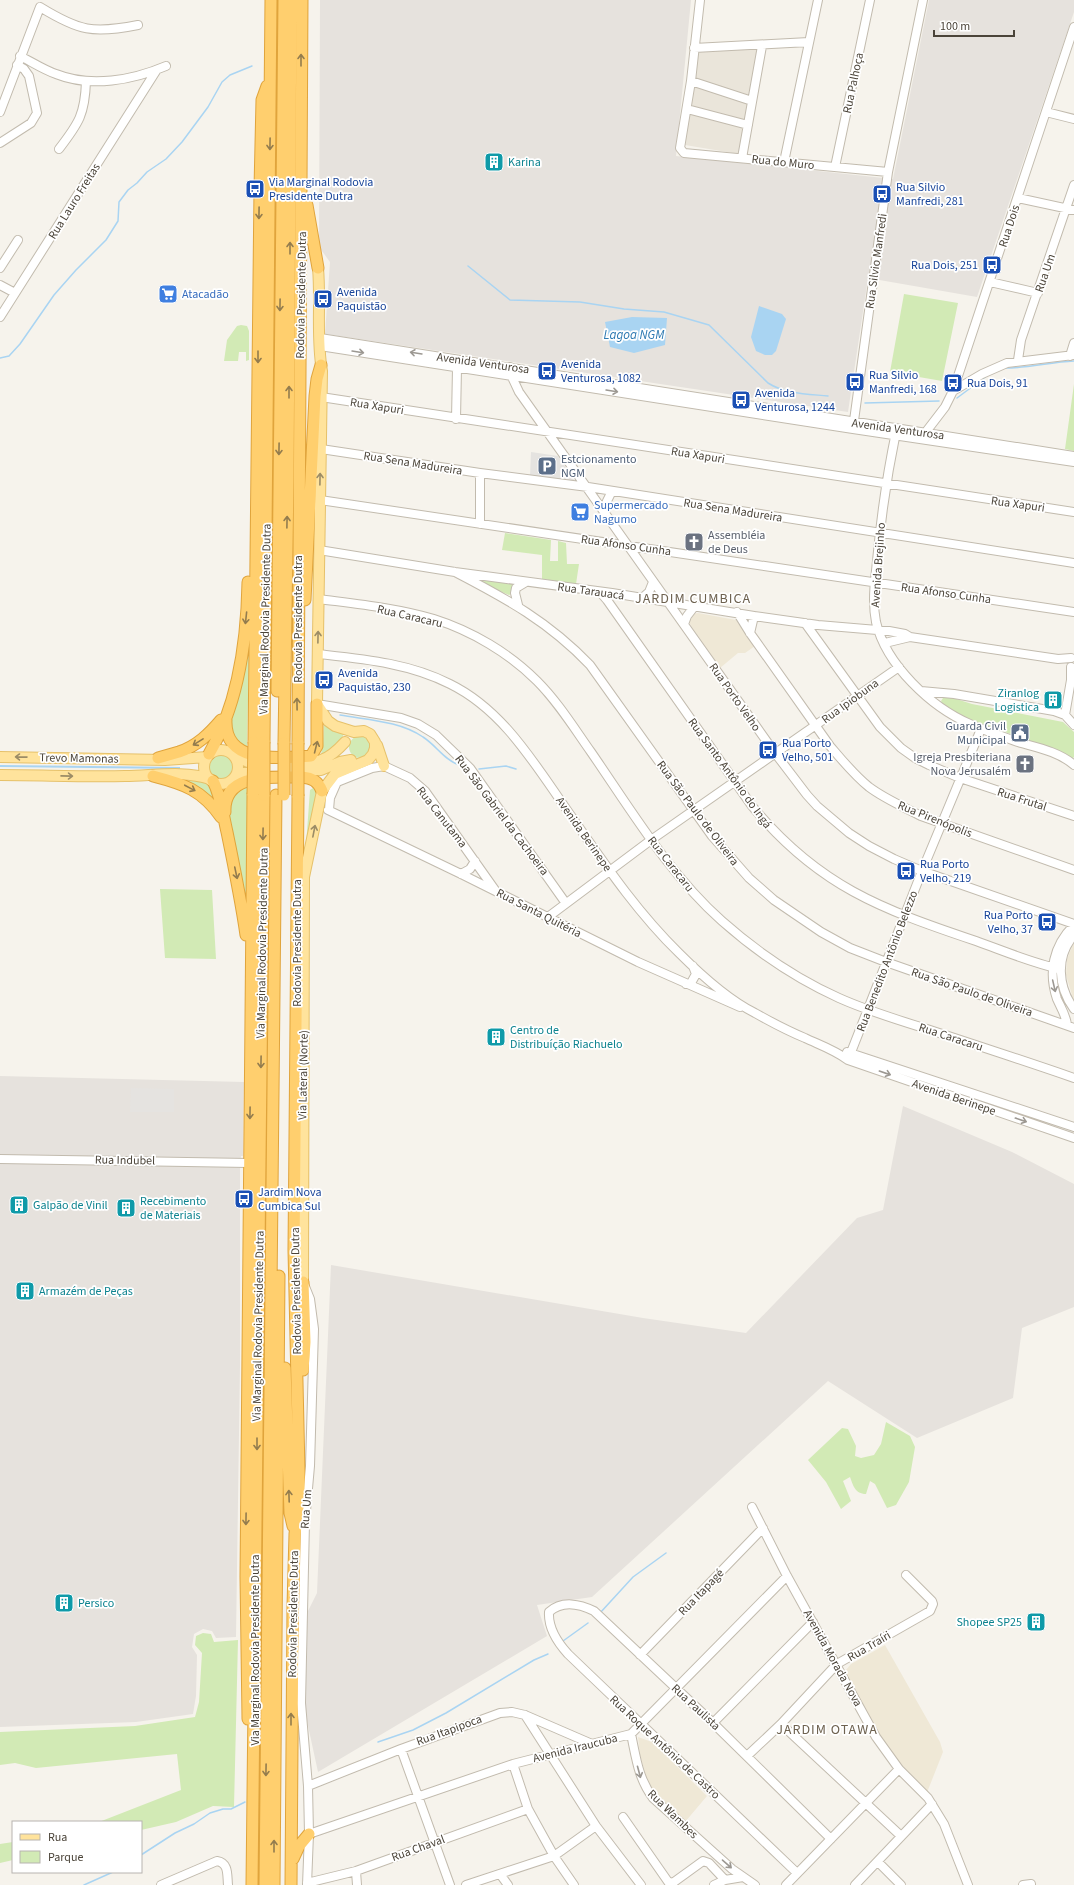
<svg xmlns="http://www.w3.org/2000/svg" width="1074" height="1885" font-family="'Source Sans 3',sans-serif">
<rect width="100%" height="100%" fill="#f6f3ec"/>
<path fill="#eae5da" d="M759 49 739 154 685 145 698 52Z"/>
<path fill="#e6e2dd" d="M320 0H691L676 156 893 179 929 0H1074V12L977 297 868 278 848 412 325 334 330 262 319 247Z
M0 1076 244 1082 243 1156H241L240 1164V1366L236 1637 216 1638 212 1631 203 1629 194 1634 192 1647 197 1655 196 1696 193 1714 136 1722 0 1727Z
M903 1106 1012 1152 1074 1184V1307L1022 1328 1013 1398 917 1438 828 1381 592 1597 537 1605 547 1636 318 1772 305 1712 304 1619 317 1593 331 1265 643 1318 746 1333 857 1218 883 1210Z"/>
<path fill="#efe8d6" d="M698 613 736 620 755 646 745 653H738L720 668 691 626 688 619 692 614Z
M1074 942V1002L1066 975 1067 959Z
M885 1645 940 1742 943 1752 926 1795 880 1739 845 1677 846 1670 851 1664Z
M638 1737 652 1742 707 1796 685 1822 655 1795 646 1776 640 1755Z"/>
<path fill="#d2eab5" d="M904 294 958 303 942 381 890 372Z
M241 325 247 326 249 331V360L246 361V352H239L238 361H224L227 340 237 326Z
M1074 384V451L1065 449Z
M505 533 551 540 550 561H558V541L566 543 567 564H579L576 584 542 579V555L502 550Z
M478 579 515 584C516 588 513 594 509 595L478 582Z
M250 604 247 748 236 741 228 721Z
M950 697 972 704 1063 722 1074 732V757L1072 759 1062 752 982 724 968 721 943 705 941 701 943 698Z
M324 723 344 734C340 744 328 751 320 758L323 746Z
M349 747a11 11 0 1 1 22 0a11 11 0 1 1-22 0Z
M209 767a12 12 0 1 1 24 0a12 12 0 1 1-24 0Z
M178 778C203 779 207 778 216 802Z
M247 784V909L227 814C231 799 234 792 247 784Z
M316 786 318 791 305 859 310 790Z
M160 889 212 890 216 959 165 958Z
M886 1422 910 1436 915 1447 909 1482 896 1505 887 1508 875 1484 870 1481 866 1494C855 1494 853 1485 850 1477L843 1481 851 1501 841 1509 826 1482 808 1460 842 1428 848 1429 856 1446 855 1456 861 1458 874 1455 881 1444Z
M203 1633 211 1634 214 1642 238 1640 234 1807 213 1806 176 1822 141 1830V1822H99L181 1790 177 1754 36 1768 15 1763 0 1765V1732L135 1726 195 1717 199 1702 202 1653 195 1645 196 1636Z
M13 1842V1860L0 1863V1844Z"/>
<path fill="#e5e3e0" d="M531 452 558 456 576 483 530 476Z
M131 1088 174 1089V1112H130Z"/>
<path fill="#a9d4f2" d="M759 306 782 314 786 319 776 351 772 355H765L756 351 751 337Z
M632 317 667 318 665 345 634 353 610 347 605 322Z
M0 765 180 767V769L0 767Z"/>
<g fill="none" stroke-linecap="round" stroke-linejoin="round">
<path stroke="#a9d4f2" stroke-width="1.5" d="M468 266 510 300 580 302 624 309 664 312 709 325 768 383C785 394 808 394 828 396
M0 358 9 356 20 344 54 295 76 270 106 240 118 221 119 202 128 190 137 183 147 172 166 159 182 142 208 107 222 82 230 75 252 66
M1003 368C1025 369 1050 362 1074 361
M957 398 988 375
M865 403 939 401
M340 715C368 720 400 721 423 737 437 746 443 759 459 765
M479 769 506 766 516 769
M600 1613 633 1577 666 1553
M563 1641 588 1623
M378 1742 413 1730 446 1713 534 1660 548 1654
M141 1855 175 1833 194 1824 210 1813 223 1809H231L245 1802
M84 1885 113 1872"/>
<g stroke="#c2bbae" stroke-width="10">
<path id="minor" d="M700 0 691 81 680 148 684 153 888 172
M40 7C79 31 93 34 138 25
M694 48 809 42
M20 56C32 62 44 70 56 74 91 88 133 80 166 66
M691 81 752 101
M687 109 748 125
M0 112 40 7
M1046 112 1074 119
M0 143 31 123 37 113 29 76 24 69 17 65
M59 149C79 123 85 114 86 81
M742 158 762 46
M784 162 818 0
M835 167 870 0
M1018 198 1074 210
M0 268 18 240
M990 282 1038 293
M0 285 15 293
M0 317 156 71
M320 338C571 377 822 418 1074 456
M320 346 853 429 1074 462
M1070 356 1074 343
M1018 360 1021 340 1074 185
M510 367 511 375 519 392 775 753 807 795 817 806 849 833 869 846 894 859 922 871 1074 924
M953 391 982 374 1007 363 1074 355
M321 397 1074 512
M456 419 457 368
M853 428 888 172 923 0
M896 432C887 475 881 517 877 561 875 580 872 602 876 622 886 665 931 707 970 724 986 731 1004 737 1021 743 1039 748 1059 752 1074 765
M922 437 945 407 953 391 1074 27
M321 449 480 473 588 487 1074 563
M320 500 1074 612
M605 513 607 501 612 491
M480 524V473
M319 550 455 572 612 593 754 616 818 625 889 631 905 634 910 637
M455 572C507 599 549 622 590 665L712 836 749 878 774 900 821 932 850 948 886 962 1074 1028
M600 592 607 600 752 806C818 886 881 909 976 941 1004 951 1032 963 1060 969
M642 598 649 592 653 582
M319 599C357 604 397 608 434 619 472 631 509 653 537 681 558 702 574 728 591 752 631 810 669 874 722 921 757 952 797 979 839 998 868 1011 898 1020 927 1029 976 1045 1025 1061 1074 1078
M518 605 515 593 516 588 526 582
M737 612 750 633 830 746C842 760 854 775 869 787 885 799 904 807 921 816L1074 870
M805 623 880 727 901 748 915 758 929 765 960 778 1074 816
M684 624 687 616 694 607
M750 633 754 616
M885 643 910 637 1058 659 1071 658
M318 654C363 659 409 663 450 684 503 710 534 763 567 810 602 860 635 910 679 953 701 975 727 999 755 1013 771 1022 788 1031 805 1038 820 1045 835 1050 848 1060L1074 1138
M921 691 954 694 1054 711 1065 715 1074 725
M317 704 401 718 418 724 436 735 470 768 565 902
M1065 715 1071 680V667
M328 810 461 874 638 962 740 1007
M329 810 330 798 337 782 372 768 384 766 410 778 425 791 495 890
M461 874 470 869 475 861
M548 917 651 840 899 667
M1074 935C1055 957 1058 987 1074 1009
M686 984 691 983 696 974 693 966
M1067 1025C1066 1015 1061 1008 1057 999 1048 972 1053 946 1074 925
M847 1052 1074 1127
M848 1060 922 871 981 729
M0 1159 249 1163
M304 1284 310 1299 314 1329 310 1466 305 1522 301 1703 308 1786 309 1834 307 1885
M752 1507 787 1576 876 1737 899 1769 928 1798 944 1824 968 1885
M640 1655 763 1528
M525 1715 596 1826 641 1885
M713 1723 813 1622
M781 1724 901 1836
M631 1734C636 1757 638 1778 653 1798L732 1869 755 1885
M401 1749 450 1885
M747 1756 781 1724 837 1664 930 1611 933 1604 932 1601 906 1575
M513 1764 528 1809 554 1856 574 1885
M308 1786 401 1749 500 1713 512 1712 525 1715 592 1744
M623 1817 669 1883 674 1882 703 1861 709 1863 725 1880
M309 1834 513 1764 631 1734 787 1576
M878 1862 901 1885
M356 1871 357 1885
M797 1873 568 1654C557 1642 548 1628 549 1612 562 1600 580 1604 594 1611L713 1723 831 1839
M500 1874 508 1885
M307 1883 356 1871 528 1809
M161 1885 217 1861C229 1863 227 1875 228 1885
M466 1885 554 1856 596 1826
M714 1885 725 1880 743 1877
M786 1885 899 1769
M855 1885 932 1804
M1023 1885 1031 1884"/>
</g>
<g stroke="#e6c16a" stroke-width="12">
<path id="major" d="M377 745 384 766
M204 767a17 17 0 1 1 34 0a17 17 0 1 1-34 0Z
M235 756 248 762H260
M0 757 165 760 207 757
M290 762C317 763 326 763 345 742
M290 772 321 770 340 762 351 760
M0 775C42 775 83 777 125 776 152 776 184 770 210 779
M235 777 242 773H262
M303 1282 304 877 322 791 335 774 368 760 373 754 375 748V742L370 734 364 731 354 732 335 726 328 721 317 704 322 371C316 337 321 302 318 268"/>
</g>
<g stroke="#e0a43c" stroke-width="13">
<path id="highway" d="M307 205 318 268
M305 600 315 396 317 379 321 365
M277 691 284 0
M226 720C224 765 280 758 311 756L317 746V704
M254 742 260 188 262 100 267 86
M264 742 271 0
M284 743 288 478 291 0
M298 743 302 0
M209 754C239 703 247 640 248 582
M158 758C165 756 172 754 179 752 197 746 209 734 221 720
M153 776C184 784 202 790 221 817
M213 781C221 796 223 815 227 832 234 866 241 900 246 935
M225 812C223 771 275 778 302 777 312 778 318 781 322 791
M285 1368 290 1513 293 1526
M303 1370 305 1342 303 1282
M248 1719 246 1577 253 794
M293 1859 299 1846 309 1834
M252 1885 264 795
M265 1885 276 795
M274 1885 279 1276
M291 1885 293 1606 295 1534 299 1499V1470L294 1250 298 796"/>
</g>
<use href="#minor" stroke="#fff" stroke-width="8"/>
<use href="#major" stroke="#ffe39c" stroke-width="10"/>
<use href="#highway" stroke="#ffcf6e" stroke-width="11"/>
<g stroke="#e0a43c" stroke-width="13" stroke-linecap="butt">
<path id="highway-bridge" d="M298 743V796
M253 794 254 742
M264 795V742
M284 795V743"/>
</g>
<use href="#highway-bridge" stroke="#ffcf6e" stroke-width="11"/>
</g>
<defs><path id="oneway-shaft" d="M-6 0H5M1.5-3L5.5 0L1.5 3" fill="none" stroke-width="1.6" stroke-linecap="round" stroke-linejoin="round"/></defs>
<g stroke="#937c4e">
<use href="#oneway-shaft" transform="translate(301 60) rotate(-90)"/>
<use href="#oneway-shaft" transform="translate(270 144) rotate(91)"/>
<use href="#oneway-shaft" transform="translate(259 213) rotate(91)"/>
<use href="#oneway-shaft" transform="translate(290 248) rotate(-90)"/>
<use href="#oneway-shaft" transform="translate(280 305) rotate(91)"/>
<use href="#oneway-shaft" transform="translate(258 357) rotate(90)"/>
<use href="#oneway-shaft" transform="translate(289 392) rotate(-90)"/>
<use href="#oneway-shaft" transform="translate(279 449) rotate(91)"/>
<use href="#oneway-shaft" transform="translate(287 522) rotate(-89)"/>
<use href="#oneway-shaft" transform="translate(246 618) rotate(96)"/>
<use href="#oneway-shaft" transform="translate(297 704) rotate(-91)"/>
<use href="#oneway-shaft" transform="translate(198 742) rotate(148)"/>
<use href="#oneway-shaft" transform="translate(316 747) rotate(-76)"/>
<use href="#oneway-shaft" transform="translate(190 788) rotate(28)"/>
<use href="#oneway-shaft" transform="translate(263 834) rotate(91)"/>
<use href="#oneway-shaft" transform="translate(236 873) rotate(78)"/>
<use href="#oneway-shaft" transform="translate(261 1062) rotate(91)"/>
<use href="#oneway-shaft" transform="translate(250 1113) rotate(91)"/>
<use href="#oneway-shaft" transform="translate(257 1444) rotate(90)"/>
<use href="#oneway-shaft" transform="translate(289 1496) rotate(-92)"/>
<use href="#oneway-shaft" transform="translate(246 1519) rotate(91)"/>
<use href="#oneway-shaft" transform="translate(291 1719) rotate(-90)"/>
<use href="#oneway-shaft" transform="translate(266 1770) rotate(91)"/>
<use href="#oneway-shaft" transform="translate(274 1846) rotate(-90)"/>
</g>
<g stroke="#9c9892">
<use href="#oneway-shaft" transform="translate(358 352) rotate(9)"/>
<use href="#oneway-shaft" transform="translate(416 353) rotate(-171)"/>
<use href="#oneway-shaft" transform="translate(612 391) rotate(9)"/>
<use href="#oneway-shaft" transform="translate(1054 986) rotate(77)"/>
<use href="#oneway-shaft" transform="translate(885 1073) rotate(19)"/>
<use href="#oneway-shaft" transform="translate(1021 1120) rotate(19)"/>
<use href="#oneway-shaft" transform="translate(639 1772) rotate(75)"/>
<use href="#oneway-shaft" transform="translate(727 1864) rotate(41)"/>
</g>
<g stroke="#9c8c66">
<use href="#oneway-shaft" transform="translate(320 479) rotate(-89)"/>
<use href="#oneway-shaft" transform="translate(318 637) rotate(-89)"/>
<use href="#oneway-shaft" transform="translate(21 757) rotate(-179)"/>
<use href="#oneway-shaft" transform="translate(67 776) rotate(1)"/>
<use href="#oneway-shaft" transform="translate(314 831) rotate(-79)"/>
</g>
<defs>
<g id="building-square" transform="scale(1)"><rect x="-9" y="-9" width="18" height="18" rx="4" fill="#0f9aa8" stroke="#fff"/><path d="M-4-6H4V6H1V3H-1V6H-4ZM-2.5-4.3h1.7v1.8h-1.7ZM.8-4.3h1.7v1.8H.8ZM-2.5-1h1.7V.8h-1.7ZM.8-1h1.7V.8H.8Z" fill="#fff"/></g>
<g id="bus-square" transform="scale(1)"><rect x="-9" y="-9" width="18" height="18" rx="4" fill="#1a4fb4" stroke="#fff"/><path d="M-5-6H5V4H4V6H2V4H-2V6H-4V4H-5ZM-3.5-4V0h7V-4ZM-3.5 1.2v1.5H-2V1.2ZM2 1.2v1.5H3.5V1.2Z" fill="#fff"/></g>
<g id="supermarket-square" transform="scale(1)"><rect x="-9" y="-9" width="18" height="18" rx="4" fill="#3f7fe0" stroke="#fff"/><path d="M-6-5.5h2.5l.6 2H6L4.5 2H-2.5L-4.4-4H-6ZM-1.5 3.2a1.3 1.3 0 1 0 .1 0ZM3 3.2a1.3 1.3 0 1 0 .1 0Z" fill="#fff"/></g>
<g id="parking-square" transform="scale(1)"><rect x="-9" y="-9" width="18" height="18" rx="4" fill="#5c6f8a" stroke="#fff"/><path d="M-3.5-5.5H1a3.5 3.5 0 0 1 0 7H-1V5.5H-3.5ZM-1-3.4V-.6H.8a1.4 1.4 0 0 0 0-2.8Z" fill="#fff"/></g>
<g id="church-square" transform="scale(1)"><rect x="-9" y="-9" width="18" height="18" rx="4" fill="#6b7280" stroke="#fff"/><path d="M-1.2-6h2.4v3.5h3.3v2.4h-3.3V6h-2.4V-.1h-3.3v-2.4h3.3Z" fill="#fff"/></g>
<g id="civic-square" transform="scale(1)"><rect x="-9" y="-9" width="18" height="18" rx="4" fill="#5c6f8a" stroke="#fff"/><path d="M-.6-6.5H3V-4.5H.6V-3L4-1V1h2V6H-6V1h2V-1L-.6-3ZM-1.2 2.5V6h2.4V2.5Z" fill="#fff"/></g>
</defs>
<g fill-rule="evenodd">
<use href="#building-square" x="494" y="162"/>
<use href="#bus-square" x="255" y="189"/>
<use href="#bus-square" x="882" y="194"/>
<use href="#bus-square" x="992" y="265"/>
<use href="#supermarket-square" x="168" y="294"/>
<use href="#bus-square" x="323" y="299"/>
<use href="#bus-square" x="547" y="371"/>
<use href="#bus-square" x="855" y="382"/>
<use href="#bus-square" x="953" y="383"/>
<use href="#bus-square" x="741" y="400"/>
<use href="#parking-square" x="547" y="466"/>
<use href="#supermarket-square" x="580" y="512"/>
<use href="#church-square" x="694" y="542"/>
<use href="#bus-square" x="324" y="680"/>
<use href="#building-square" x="1053" y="700"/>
<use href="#civic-square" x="1020" y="733"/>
<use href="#bus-square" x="768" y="750"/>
<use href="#church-square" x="1025" y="764"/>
<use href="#bus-square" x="906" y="871"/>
<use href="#bus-square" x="1047" y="922"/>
<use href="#building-square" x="496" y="1037"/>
<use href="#bus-square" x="244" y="1199"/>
<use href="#building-square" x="19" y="1205"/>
<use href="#building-square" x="126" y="1208"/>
<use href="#building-square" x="25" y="1291"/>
<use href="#building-square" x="64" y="1603"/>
<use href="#building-square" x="1036" y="1622"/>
</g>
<g text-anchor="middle" stroke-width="3.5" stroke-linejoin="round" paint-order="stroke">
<g font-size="12" fill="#4b4439" stroke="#fff">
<text transform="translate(853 83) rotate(-78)" y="4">Rua Palhoça</text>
<text transform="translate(783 162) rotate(6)" y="4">Rua do Muro</text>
<text transform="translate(74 201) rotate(-58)" y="4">Rua Lauro Freitas</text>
<text transform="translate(1009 226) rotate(-72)" y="4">Rua Dois</text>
<text transform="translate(876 261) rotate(-82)" y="4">Rua Silvio Manfredi</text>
<text transform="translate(1045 273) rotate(-71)" y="4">Rua Um</text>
<text transform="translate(301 295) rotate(-89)" y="4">Rodovia Presidente Dutra</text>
<text transform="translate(483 363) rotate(8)" y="4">Avenida Venturosa</text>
<text transform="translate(377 406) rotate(9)" y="4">Rua Xapuri</text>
<text transform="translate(898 429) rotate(8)" y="4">Avenida Venturosa</text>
<text transform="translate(698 455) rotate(9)" y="4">Rua Xapuri</text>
<text transform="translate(413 463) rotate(9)" y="4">Rua Sena Madureira</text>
<text transform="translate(1018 504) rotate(8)" y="4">Rua Xapuri</text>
<text transform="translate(733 510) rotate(9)" y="4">Rua Sena Madureira</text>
<text transform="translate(626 545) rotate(8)" y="4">Rua Afonso Cunha</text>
<text transform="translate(878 565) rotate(-86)" y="4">Avenida Brejinho</text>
<text transform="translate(591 591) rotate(8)" y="4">Rua Tarauacá</text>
<text transform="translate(946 593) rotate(8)" y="4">Rua Afonso Cunha</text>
<text transform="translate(410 616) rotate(13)" y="4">Rua Caracaru</text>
<text transform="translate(265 619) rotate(-89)" y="4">Via Marginal Rodovia Presidente Dutra</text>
<text transform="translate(298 619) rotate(-90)" y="4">Rodovia Presidente Dutra</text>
<text transform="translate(735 697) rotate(55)" y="4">Rua Porto Velho</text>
<text transform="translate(850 701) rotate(-36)" y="4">Rua Ipiobuna</text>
<text transform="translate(79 758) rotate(1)" y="4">Trevo Mamonas</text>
<text transform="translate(730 773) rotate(54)" y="4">Rua Santo Antônio do Ingá</text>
<text transform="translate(1022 799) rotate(18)" y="4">Rua Frutal</text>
<text transform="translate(698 813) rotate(53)" y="4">Rua São Paulo de Oliveira</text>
<text transform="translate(502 815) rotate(53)" y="4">Rua São Gabriel da Cachoeira</text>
<text transform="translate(442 817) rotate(52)" y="4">Rua Canutama</text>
<text transform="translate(935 819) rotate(22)" y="4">Rua Pirenópolis</text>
<text transform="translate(584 834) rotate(55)" y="4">Avenida Berinepe</text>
<text transform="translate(671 864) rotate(52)" y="4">Rua Caracaru</text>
<text transform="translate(539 913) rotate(27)" y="4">Rua Santa Quitéria</text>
<text transform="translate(262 943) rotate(-89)" y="4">Via Marginal Rodovia Presidente Dutra</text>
<text transform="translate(297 943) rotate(-90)" y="4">Rodovia Presidente Dutra</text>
<text transform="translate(887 961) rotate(-69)" y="4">Rua Benedito Antônio Belezzo</text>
<text transform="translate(972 992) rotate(19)" y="4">Rua São Paulo de Oliveira</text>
<text transform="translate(951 1037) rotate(18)" y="4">Rua Caracaru</text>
<text transform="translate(303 1075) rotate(-89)" y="4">Via Lateral (Norte)</text>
<text transform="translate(954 1097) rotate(19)" y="4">Avenida Berinepe</text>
<text transform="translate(125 1160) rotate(1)" y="4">Rua Indubel</text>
<text transform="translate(296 1291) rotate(-91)" y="4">Rodovia Presidente Dutra</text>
<text transform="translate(258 1326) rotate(-89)" y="4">Via Marginal Rodovia Presidente Dutra</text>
<text transform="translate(306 1509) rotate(-86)" y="4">Rua Um</text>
<text transform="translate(701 1592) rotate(-46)" y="4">Rua Itapagé</text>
<text transform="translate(293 1614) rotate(-89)" y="4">Rodovia Presidente Dutra</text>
<text transform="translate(869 1646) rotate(-30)" y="4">Rua Traíri</text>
<text transform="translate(255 1650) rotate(-90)" y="4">Via Marginal Rodovia Presidente Dutra</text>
<text transform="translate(833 1658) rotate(61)" y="4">Avenida Morada Nova</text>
<text transform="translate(696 1707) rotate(43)" y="4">Rua Paulista</text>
<text transform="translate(449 1730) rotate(-20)" y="4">Rua Itapipoca</text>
<text transform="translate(665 1747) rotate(43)" y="4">Rua Roque Antônio de Castro</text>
<text transform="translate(575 1748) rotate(-14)" y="4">Avenida Iraucuba</text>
<text transform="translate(673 1814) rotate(44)" y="4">Rua Wambes</text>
<text transform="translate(418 1848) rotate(-20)" y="4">Rua Chaval</text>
</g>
<g font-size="12" fill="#0d838f" stroke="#fff" text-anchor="start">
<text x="508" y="166">Karina</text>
<text x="1039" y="697" text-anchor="end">Ziranlog<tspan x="1039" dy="14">Logistica</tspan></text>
<text x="510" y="1034">Centro de<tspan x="510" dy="14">Distribuíção Riachuelo</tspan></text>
<text x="140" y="1205">Recebimento<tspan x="140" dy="14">de Materiais</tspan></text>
<text x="33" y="1209">Galpão de Vinil</text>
<text x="39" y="1295">Armazém de Peças</text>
<text x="78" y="1607">Persico</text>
<text x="1022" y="1626" text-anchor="end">Shopee SP25</text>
</g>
<g font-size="12" fill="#164399" stroke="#fff" text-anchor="start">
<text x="269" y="186">Via Marginal Rodovia<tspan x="269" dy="14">Presidente Dutra</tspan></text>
<text x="896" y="191">Rua Silvio<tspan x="896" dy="14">Manfredi, 281</tspan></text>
<text x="978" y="269" text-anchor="end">Rua Dois, 251</text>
<text x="337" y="296">Avenida<tspan x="337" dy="14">Paquistão</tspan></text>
<text x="561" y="368">Avenida<tspan x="561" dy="14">Venturosa, 1082</tspan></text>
<text x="869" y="379">Rua Silvio<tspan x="869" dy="14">Manfredi, 168</tspan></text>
<text x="967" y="387">Rua Dois, 91</text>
<text x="755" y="397">Avenida<tspan x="755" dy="14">Venturosa, 1244</tspan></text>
<text x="338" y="677">Avenida<tspan x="338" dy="14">Paquistão, 230</tspan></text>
<text x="782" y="747">Rua Porto<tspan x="782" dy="14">Velho, 501</tspan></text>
<text x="920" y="868">Rua Porto<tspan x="920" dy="14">Velho, 219</tspan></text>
<text x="1033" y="919" text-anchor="end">Rua Porto<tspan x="1033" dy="14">Velho, 37</tspan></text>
<text x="258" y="1196">Jardim Nova<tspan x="258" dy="14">Cumbica Sul</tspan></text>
</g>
<g font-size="12" fill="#366cbe" stroke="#fff" text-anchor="start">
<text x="182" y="298">Atacadão</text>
<text x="594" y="509">Supermercado<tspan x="594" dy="14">Nagumo</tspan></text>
</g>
<g font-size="12" fill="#4e5e75" stroke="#fff" text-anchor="start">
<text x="561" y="463">Estcionamento<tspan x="561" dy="14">NGM</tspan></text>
<text x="1006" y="730" text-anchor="end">Guarda Civil<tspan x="1006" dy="14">Municipal</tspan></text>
</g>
<g font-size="12" fill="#5b616d" stroke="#fff" text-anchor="start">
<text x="708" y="539">Assembléia<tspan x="708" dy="14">de Deus</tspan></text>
<text x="1011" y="761" text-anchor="end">Igreja Presbiteriana<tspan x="1011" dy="14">Nova Jerusalém</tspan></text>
</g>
<g font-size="13" font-style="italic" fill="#2e7ab2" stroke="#fff">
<text x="634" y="339">Lagoa NGM</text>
</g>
<g font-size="14" letter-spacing="1" fill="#6e6250" stroke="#fff">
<text x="693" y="603">JARDIM CUMBICA</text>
<text x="827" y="1734">JARDIM OTAWA</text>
</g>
</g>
<rect x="12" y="1821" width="130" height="52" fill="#ffffff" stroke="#b7b4b0"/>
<rect x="20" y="1834" width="20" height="6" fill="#ffe39c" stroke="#b7b4b0"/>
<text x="48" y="1841" font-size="12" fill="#4b4439">Rua</text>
<rect x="20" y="1851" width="20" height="12" fill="#d2eab5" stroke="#b7b4b0"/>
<text x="48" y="1861" font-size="12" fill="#4b4439">Parque</text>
<path d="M934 30v6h80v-6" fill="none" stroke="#4b4439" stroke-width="2"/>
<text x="940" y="30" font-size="12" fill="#4b4439" stroke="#ffffff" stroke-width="3" paint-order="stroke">100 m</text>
</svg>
